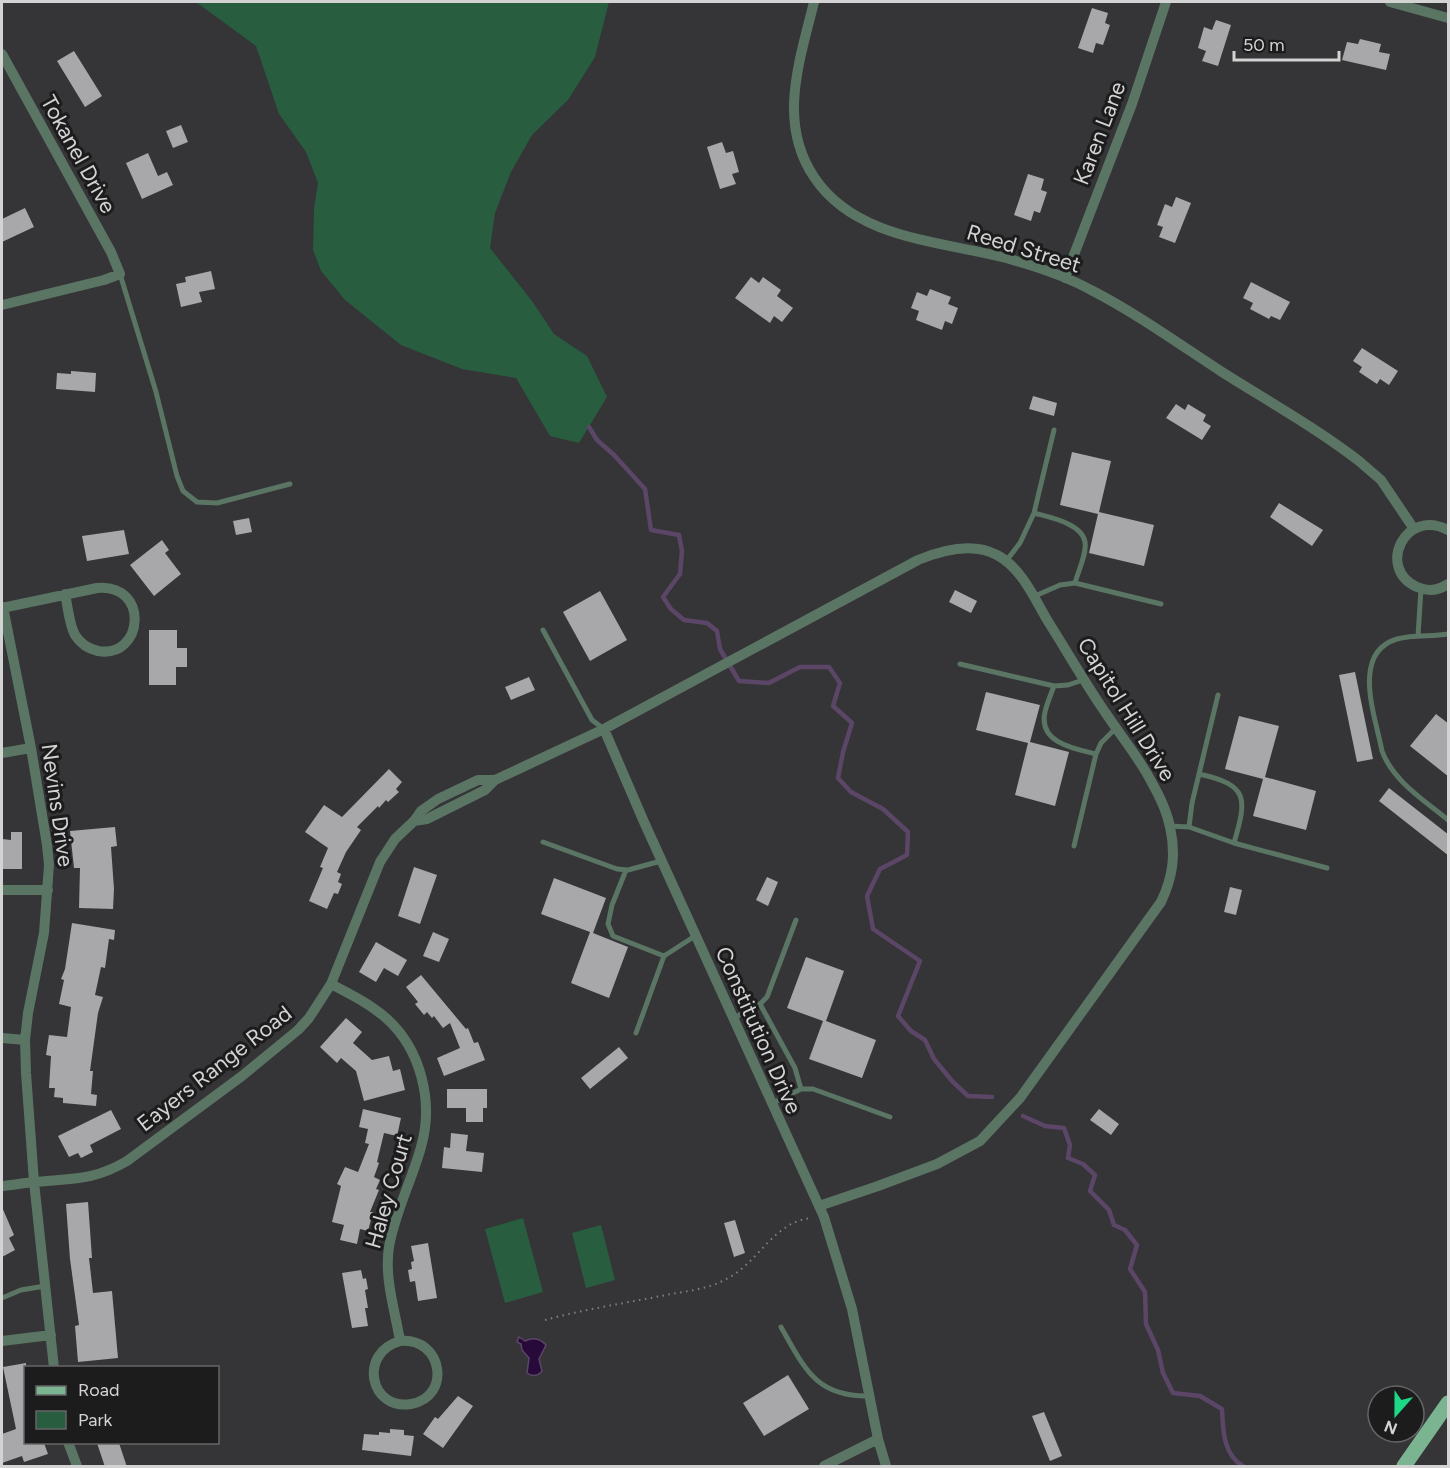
<svg xmlns="http://www.w3.org/2000/svg" width="1450" height="1468" font-family="Figtree,sans-serif">
<rect width="100%" height="100%" fill="#353436"/>
<path fill="#285d40" d="M196 2H609L595 57 568 100 532 135 511 172 495 213 490 248 532 301 554 334 587 356 607 397 579 443 550 436 516 378 462 369 401 345 345 300 321 271 313 250 314 208 318 183 306 152 279 114 256 46Z
M523 1218 543 1292 505 1303 485 1229Z
M601 1225 615 1280 586 1288 572 1233Z"/>
<path fill="#27093a" stroke="#5b4668" stroke-width="1.5" d="M519 1337 525 1341C533 1337 540 1338 546 1345L539 1359 542 1371C538 1376 533 1377 527 1373L529 1358 522 1350 521 1344 517 1342Z"/>
<g fill="none" stroke-linecap="round" stroke-linejoin="round">
<path stroke="#5b4668" stroke-width="4.5" d="M589 427 597 440 614 455 645 489 651 530 679 535 682 551 680 574 663 597 671 609 684 620 707 623 717 631 720 649 739 681 769 683 800 667H829L840 683 833 706 852 723 843 752 838 778 851 792 883 809 908 832 907 855 880 869 867 896 873 929 920 961 898 1016 911 1031 925 1040 934 1059 952 1081 968 1096 992 1097
M1023 1116 1045 1126 1064 1128 1070 1145 1068 1158 1083 1164 1095 1175 1090 1191 1109 1210 1114 1225 1125 1230 1137 1245 1130 1269 1145 1292 1146 1324 1158 1350 1163 1373 1173 1393 1200 1396 1222 1409C1223 1429 1223 1455 1243 1466"/>
</g>
<path fill="#a8a7a9" d="M1092 8 1108 13 1105 23 1110 25 1103 45 1096 43 1093 53 1078 48Z
M1216 20 1231 25 1218 66 1202 61 1206 51 1198 48 1204 27 1212 30Z
M1360 39 1381 44 1379 52 1390 54 1386 70 1342 60 1347 42 1358 44Z
M74 51 102 96 85 107 57 61Z
M181 125 188 142 173 148 166 131Z
M722 142 726 153 733 151 739 172 732 174 736 184 720 189 707 147Z
M148 153 158 176 167 172 173 185 142 199 126 163Z
M1028 174 1044 179 1041 190 1047 192 1040 213 1034 211 1031 221 1014 215Z
M1176 197 1191 203 1175 243 1159 237 1163 227 1157 225 1165 204 1172 207Z
M25 208 34 227 2 242V219Z
M211 271 215 289 199 292 202 302 181 307 176 284 186 282 185 277Z
M751 277 759 283 763 277 781 290 777 296 793 308 782 322 774 316 770 323 735 298Z
M1251 282 1290 302 1280 320 1271 316 1269 319 1250 309 1253 303 1243 298Z
M930 289 951 297 948 304 958 308 952 324 945 321 942 330 916 320 919 311 911 308 917 292 927 296Z
M1362 348 1398 371 1389 385 1380 379 1377 384 1359 372 1362 367 1353 361Z
M71 371 96 373 95 392 56 389 57 373 71 374Z
M1033 396 1057 403 1054 416 1029 409Z
M1176 404 1185 410 1188 404 1206 415 1203 421 1211 426 1202 440 1166 418Z
M1072 452 1111 461 1099 512 1154 525 1144 566 1089 553 1098 514 1060 505Z
M1279 503 1323 530 1312 546 1270 517Z
M249 518 252 532 236 535 233 521Z
M124 530 129 554 87 561 82 536Z
M162 540 169 550 165 553 181 574 154 596 130 565Z
M955 590 977 601 971 613 949 602Z
M600 591 627 640 590 661 563 612Z
M149 630H177V648H187V667H176V685H149Z
M1355 672 1373 759 1357 762 1339 675Z
M529 677 535 690 511 700 505 687Z
M986 692 1040 705 1030 742 1069 752 1055 806 1015 795 1028 743 976 730Z
M1436 714 1449 724V777L1410 746Z
M1239 716 1279 726 1265 777 1316 791 1306 830 1253 816 1263 779 1225 769Z
M389 769 402 782 396 789 399 792 388 802 386 800 379 808 378 806 357 827 361 830 346 852 337 872 341 874 338 882 342 884 338 894 334 893 327 909 309 901 323 868 320 867 328 848 305 832 324 805 342 817Z
M1389 788 1449 835V856L1379 801Z
M115 827 117 846 111 847 114 889 113 909 79 908 80 868H74L70 831Z
M11 832H22V869H3L2 839 11 840Z
M414 867 437 875 420 924 398 916Z
M767 877 778 882 768 906 756 900Z
M554 878 606 898 593 933 628 947 609 998 571 983 590 932 541 914Z
M1230 887 1242 890 1236 915 1224 912Z
M72 923 115 930 114 940 109 939 105 968 101 967 95 995 103 997 98 1013 90 1071H93L91 1094 97 1095 96 1106 63 1103V1098L54 1097 55 1088H49L51 1056 46 1055 49 1035 67 1037 71 1007 59 1004 64 980 61 979 65 969Z
M433 932 449 939 439 962 423 956Z
M376 942 407 960 398 976 384 968 376 982 359 972Z
M806 957 844 971 826 1021 876 1040 862 1078 809 1059 823 1021 787 1008Z
M421 975 466 1029 468 1028 474 1043 478 1042 485 1060 444 1076 437 1058 460 1048 450 1023 443 1028 434 1016 432 1018 427 1012 424 1015 415 1004 418 1002 406 987Z
M346 1018 362 1032 353 1043 372 1060 389 1056 393 1071 400 1069 405 1090 364 1101 356 1071 341 1058 337 1063 320 1047Z
M619 1047 628 1058 590 1089 581 1078Z
M447 1089H487V1108H483V1122H466V1108H447Z
M363 1109 401 1118 397 1136 384 1133 377 1162 379 1163 374 1177 380 1180 376 1189 379 1190 370 1212H373L368 1231 360 1229 357 1244 340 1240 344 1225 332 1222 341 1186 337 1184 345 1167 358 1172 369 1144 365 1143 368 1129 359 1127Z
M1099 1109 1119 1124 1111 1135 1090 1120Z
M111 1110 121 1129 90 1145 93 1152 81 1158 78 1153 69 1157 58 1136Z
M451 1133 468 1135 466 1151 484 1153 482 1172 442 1168 444 1147 450 1148Z
M88 1202 92 1258H89L93 1293 112 1291 118 1358 78 1362 75 1326 79 1325 70 1259 66 1204Z
M2 1207 14 1235 9 1238 15 1250 2 1257Z
M735 1220 745 1253 734 1257 724 1223Z
M428 1243 437 1298 418 1301 415 1281 410 1282 408 1270 412 1269 411 1262 414 1261 411 1246Z
M361 1270 363 1279 366 1278 368 1289 365 1290 368 1308H365L368 1326 352 1328 342 1273Z
M26 1363V1443H44L48 1454 24 1462 22 1456 2 1463V1434L16 1429 3 1367Z
M788 1375 809 1409 764 1436 743 1403Z
M458 1396 473 1406 443 1448 423 1434 435 1417 438 1419Z
M1044 1412 1062 1456 1050 1461 1032 1416Z
M390 1429 404 1430V1435L414 1436 411 1456 362 1450 364 1434 379 1435V1432L390 1433Z
M97 1443H119L127 1467H105Z"/>
<g fill="none" stroke-linecap="round" stroke-linejoin="round">
<path stroke="#818082" stroke-width="2" stroke-dasharray="1.5 4.5" stroke-linecap="butt" d="M545 1320C585 1309 626 1303 666 1295 687 1291 710 1289 728 1278 759 1262 774 1221 812 1218"/>
<path stroke="#5a7564" stroke-width="5" d="M120 274 156 392 177 476 183 491 197 502 217 503 290 484
M1034 513C1048 517 1082 523 1085 542 1087 554 1078 571 1075 583
M1006 561 1020 543 1034 513 1054 430
M1035 596 1060 585 1075 583 1161 604
M543 630 592 720 604 729
M1448 634C1432 637 1414 634 1397 639 1350 653 1376 718 1382 751 1393 781 1424 800 1448 820
M1418 636 1421 589
M960 664 1054 686
M1083 680 1068 685 1054 686C1051 694 1047 703 1045 712 1038 743 1075 749 1096 754
M1199 774C1249 785 1247 798 1234 843
M1170 826 1189 827 1234 843 1327 868
M1189 827 1192 803 1218 695
M543 842 617 869 628 870 661 861
M1074 846 1096 754 1101 743 1116 728
M626 870 612 905 608 924 613 936 664 956 695 936
M760 1004 795 1068 801 1089
M734 1018 760 1004 767 997 796 920
M636 1033 664 956
M773 1103 801 1089H813L890 1117
M2 1298 21 1290 45 1286
M781 1327C805 1369 816 1397 869 1396"/>
<path stroke="#5a7564" stroke-width="10" d="M814 2C800 60 777 122 814 177 855 239 940 241 1006 258 1035 266 1064 275 1091 290 1136 313 1179 344 1222 372 1268 401 1316 428 1359 461L1381 480 1414 529
M1390 2 1448 18
M2 54 111 252 120 274 104 280 2 305
M1065 278 1132 104 1166 2
M1448 530C1405 507 1376 569 1417 587 1428 592 1439 590 1448 584
M3 607 31 748 47 845 49 865 44 933 28 1013 25 1040 26 1073 34 1182 54 1368
M2 608 97 588C150 583 144 659 98 651 89 649 80 643 75 635 69 624 68 607 65 594
M604 729 644 822 824 1217 852 1309 878 1439 886 1466
M2 753 31 748
M414 821 427 819 485 790 495 780 604 729 918 560C942 550 973 542 997 555 1022 568 1035 600 1049 623 1068 653 1085 683 1105 712 1120 735 1138 756 1151 781 1159 795 1167 811 1170 827 1176 854 1173 877 1161 902L1020 1098 980 1141 937 1164 878 1186 819 1206
M2 890H48
M331 984C350 994 370 1004 386 1018 421 1049 434 1102 421 1147 412 1180 395 1212 389 1247 384 1278 395 1310 400 1341 358 1353 370 1411 411 1404 452 1397 443 1337 400 1341
M2 1038 25 1040
M2 1186C13 1185 24 1183 35 1182 72 1178 93 1181 127 1161L242 1076 298 1030 309 1018 331 984 380 862 395 839 414 821 421 811 438 799 478 780H495
M2 1341 51 1335
M68 1442 77 1466
M824 1466 878 1439"/>
<path stroke="#7bb491" stroke-width="15" d="M1404 1466 1448 1403"/>
</g>
<g text-anchor="middle" stroke-width="6" stroke-linejoin="round" paint-order="stroke">
<g font-size="22" fill="#d3d3d4" stroke="#1d1c1d">
<text transform="translate(1099 133) rotate(-69)" y="8">Karen Lane</text>
<text transform="translate(79 154) rotate(61)" y="8">Tokanel Drive</text>
<text transform="translate(1024 248) rotate(17)" y="8">Reed Street</text>
<text transform="translate(1127 709) rotate(58)" y="8">Capitol Hill Drive</text>
<text transform="translate(58 805) rotate(82)" y="8">Nevins Drive</text>
<text transform="translate(759 1030) rotate(66)" y="8">Constitution Drive</text>
<text transform="translate(214 1068) rotate(-38)" y="8">Eayers Range Road</text>
<text transform="translate(388 1191) rotate(-74)" y="8">Haley Court</text>
</g>
</g>
<rect width="1450" height="1468" fill="none" stroke="#d3d3d4" stroke-width="6"/>
<rect x="24" y="1366" width="195" height="78" fill="#1d1c1d" stroke="#666566" stroke-width="1.5"/>
<rect x="36" y="1386" width="30" height="9" fill="#7bb491" stroke="#666566" stroke-width="1.5"/>
<text x="78" y="1396" font-size="18" fill="#d3d3d4">Road</text>
<rect x="36" y="1411" width="30" height="18" fill="#285d40" stroke="#666566" stroke-width="1.5"/>
<text x="78" y="1426" font-size="18" fill="#d3d3d4">Park</text>
<g transform="translate(1396 1414) rotate(201)"><circle r="28" fill="#1d1c1d" stroke="#666566" stroke-width="1.5"/>
<path d="M0-4.5L10 22L0 15L-10 22Z" fill="#1cd988"/>
<text y="-9" font-size="16" font-weight="bold" text-anchor="middle" fill="#d3d3d4">N</text>
</g>
<path d="M1234 51v9h105v-9" fill="none" stroke="#d3d3d4" stroke-width="3"/>
<text x="1243" y="51" font-size="18" fill="#d3d3d4" stroke="#1d1c1d" stroke-width="4.5" paint-order="stroke">50 m</text>
</svg>
